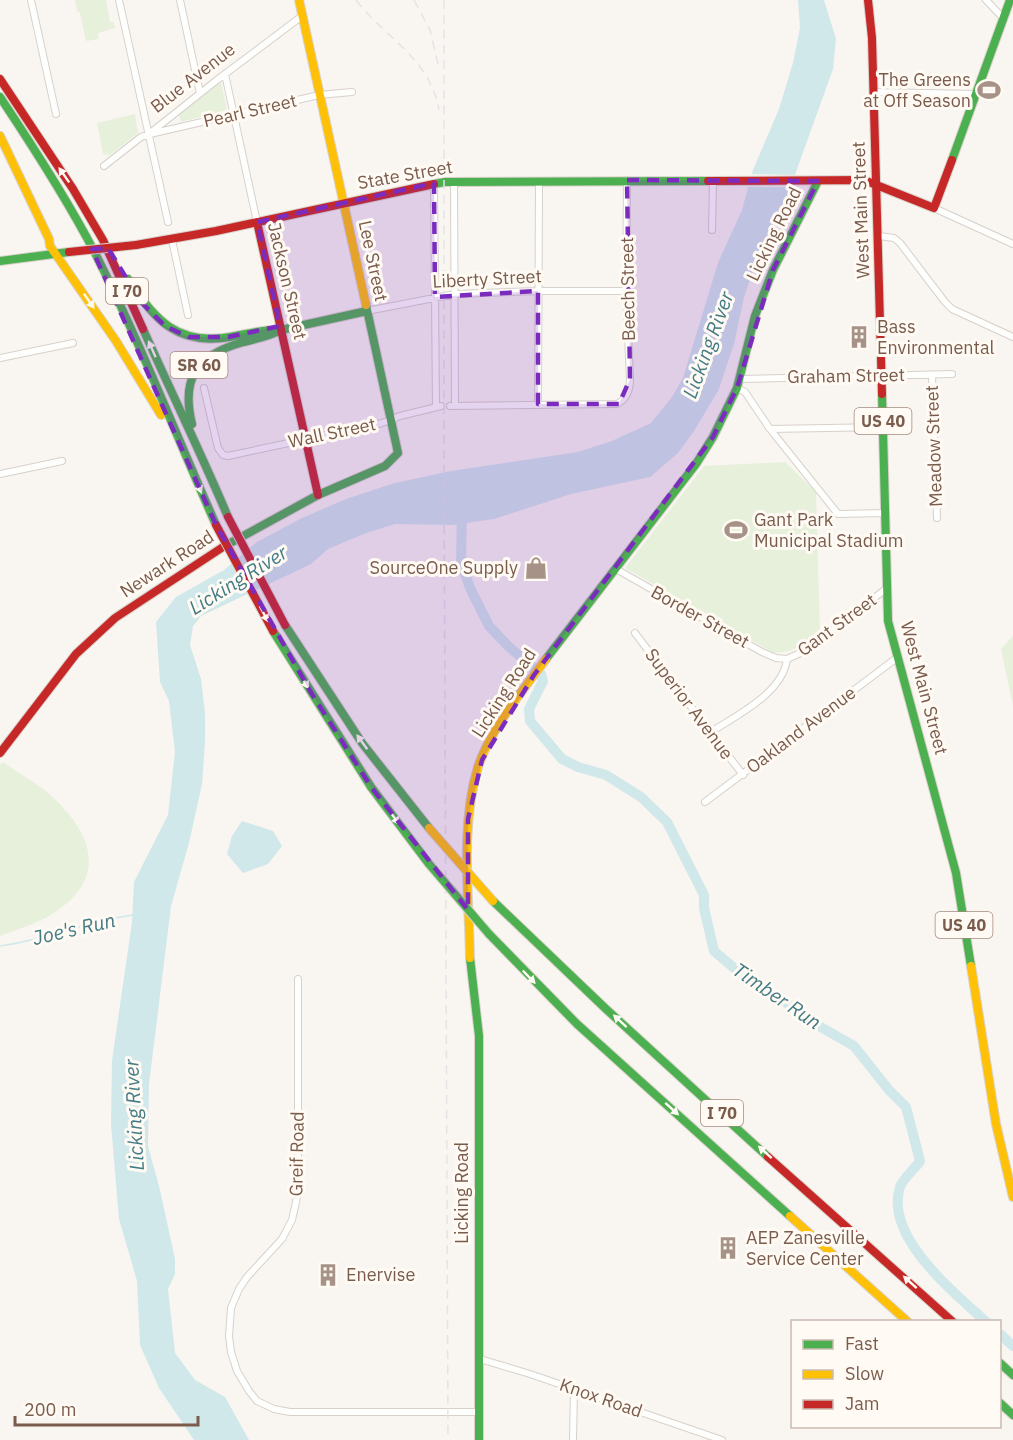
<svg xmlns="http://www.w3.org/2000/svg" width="1013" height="1440" font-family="'IBM Plex Sans',sans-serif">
<rect width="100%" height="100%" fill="#f9f5f0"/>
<path fill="#e7f0db" d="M75 0H106L110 22H114L115 28 98 33 99 39 86 41 80 13 77 11Z
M221 82 227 110 181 122 179 115Z
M135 114 138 133 110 155 103 154 97 123Z
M785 462 816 492 820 632C805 643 792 655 772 652L625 568 704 466Z
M1013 636V706L1001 649Z
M3 762C18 773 35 782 48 793 96 835 109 882 47 917 33 925 15 930 0 936V765Z"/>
<path fill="#d0e8ea" d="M798 0H824L836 39 833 69 788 194 760 250 744 297 734 344 718 391 694 431 678 453 650 477 571 494 494 519 452 525 395 524 366 533 328 549 311 564 201 616 193 626 190 645 201 679 205 713V742L202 784 189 843 171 906 149 1084 148 1146 160 1190 175 1259V1274L168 1289 175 1353 195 1380 225 1397 249 1440H194L159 1388 140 1345 137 1281 119 1219 111 1124 112 1061 132 922 134 882 168 815 175 752 169 701 160 682 156 622 176 597 224 570 257 542 302 518 346 499 395 483 451 471 578 452 612 441 651 423 672 397 683 378 718 263 742 210 753 170 779 109 793 63 800 28Z
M242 821 273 831 282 846 268 864 243 873 227 854 232 836Z"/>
<path fill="#f9f5f0" d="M749 174 798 175 794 187H745Z"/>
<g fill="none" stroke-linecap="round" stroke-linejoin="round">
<path stroke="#d0e8ea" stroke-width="1.5" d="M0 946C45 940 88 921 133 915"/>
<path stroke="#d0e8ea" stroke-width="10" d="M462 510 461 562 470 588 489 626 508 646 541 674 543 681 529 709 530 721 562 759 578 767 606 775 641 797 667 822 704 895V908L714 951 754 985 778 997 819 1026 854 1046 889 1090 906 1107 920 1161C915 1169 903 1178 900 1187 884 1237 954 1292 986 1322
M1000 1334 1013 1346"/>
<g stroke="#d7d1cb" stroke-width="8">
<path id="street" d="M31 0 56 114
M119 0 168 222
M180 0 200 93
M986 0 1003 18
M225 74 257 222
M874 92 976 94
M150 134 319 95 352 92
M104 166 141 137 149 134 217 80 302 16
M454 181 455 405
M434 183 436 407
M934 208 1013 244
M712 230 713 181
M879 236 894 238 900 243 945 302 952 309 1013 337
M172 240 188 315
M367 311 455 294 538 291H626
M0 358 73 343
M932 375 937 518
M740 379 952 374
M204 388 218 448 223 455 228 456 382 423 400 416 441 406
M737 388 745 392 770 429 838 514 885 513
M538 404 539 182
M450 406 617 404C627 399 630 390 630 379L626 291 627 180
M770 429 883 427
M0 474 62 461
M616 569 762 652 776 658 787 659
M635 633 743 775
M711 732C737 715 783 693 787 659L807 650 887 588
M705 802 898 657
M298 979V1193L292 1220 282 1239 247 1277 239 1289 231 1308 229 1336 231 1352 237 1371 249 1391 257 1401 274 1409 290 1412H478
M480 1359 530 1374 722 1440
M573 1440 574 1388"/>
</g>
<g stroke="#d9d2cb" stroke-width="10">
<path id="fast" d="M0 97C34 148 67 199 95 253 140 342 176 435 216 525
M952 160 1010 0
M434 184 445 182 708 181
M0 261 69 252
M128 279C154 320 178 346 230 337 247 334 263 329 281 330
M143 329C171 392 201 453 228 517
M281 330 367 311
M882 394 888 621 956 873 971 966
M192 424C181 379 196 356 240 343 254 339 268 337 281 330
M223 547 318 495 385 466 398 453 366 305
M285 625 362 743 429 828
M273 631 371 787 429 864
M546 659 696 464 713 437 737 388 755 316 773 270 818 181
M493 901 606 1009 768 1157
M489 934 577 1024 790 1216
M470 958 479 1036V1440
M1000 1363 1013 1375
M1000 1403 1013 1415"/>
</g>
<g stroke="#d9d2cb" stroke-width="10">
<path id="slow" d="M299 0 366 305
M0 136 49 239 50 246 116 341 161 415
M470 958C469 896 460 826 478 767 490 730 523 690 546 659
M971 966 996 1124 1013 1197
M790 1216 908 1322"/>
</g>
<g stroke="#d9d2cb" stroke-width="10">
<path id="jam" d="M868 0 872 38 882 394
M0 79 73 189 103 240 143 329
M708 181 864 180 934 208 952 160
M257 222 318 495
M136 245 216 231 434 184
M0 753 76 654 115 618 223 547
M768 1157 953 1322"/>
</g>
<use href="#street" stroke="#fefefd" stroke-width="6"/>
<use href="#fast" stroke="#4caf50" stroke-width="8"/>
<use href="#slow" stroke="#ffc107" stroke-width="8"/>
<use href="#jam" stroke="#c62828" stroke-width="8"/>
<path stroke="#e6e3e7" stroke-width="1.5" stroke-dasharray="9 6" stroke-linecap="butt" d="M356 0C386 39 430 58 439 110
M414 0 430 30 438 64
M444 0V472L448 1440"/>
<g stroke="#d9d2cb" stroke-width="10" stroke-linecap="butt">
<path id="fast-bridge" d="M429 864 489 934"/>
</g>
<g stroke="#d9d2cb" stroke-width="10" stroke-linecap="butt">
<path id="slow-bridge" d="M429 828 493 901"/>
</g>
<g stroke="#d9d2cb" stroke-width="10" stroke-linecap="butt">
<path id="jam-bridge" d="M69 252 136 245
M228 517 285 625
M216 525 273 631"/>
</g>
<use href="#fast-bridge" stroke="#4caf50" stroke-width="8"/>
<use href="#slow-bridge" stroke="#ffc107" stroke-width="8"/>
<use href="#jam-bridge" stroke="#c62828" stroke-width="8"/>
</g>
<defs><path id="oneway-solid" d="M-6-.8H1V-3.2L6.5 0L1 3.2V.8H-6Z" transform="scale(1.5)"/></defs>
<g fill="#fffaf3">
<use href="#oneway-solid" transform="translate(64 175) rotate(-125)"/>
<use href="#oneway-solid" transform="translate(89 301) rotate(55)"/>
<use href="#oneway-solid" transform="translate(152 349) rotate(-114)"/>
<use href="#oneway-solid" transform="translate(198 485) rotate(66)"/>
<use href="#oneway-solid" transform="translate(264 614) rotate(62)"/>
<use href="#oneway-solid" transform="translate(304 681) rotate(59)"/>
<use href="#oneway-solid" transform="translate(362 742) rotate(-126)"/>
<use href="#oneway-solid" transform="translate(394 817) rotate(54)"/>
<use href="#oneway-solid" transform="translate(529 977) rotate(46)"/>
<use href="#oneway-solid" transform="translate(620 1021) rotate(-137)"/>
<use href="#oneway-solid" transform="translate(672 1109) rotate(42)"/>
<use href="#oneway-solid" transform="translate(765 1152) rotate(-138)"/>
<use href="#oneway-solid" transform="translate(910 1282) rotate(-138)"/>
</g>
<path fill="#7b2cbf" fill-opacity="0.2" stroke="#7b2cbf" stroke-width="4.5" stroke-dasharray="12 8" stroke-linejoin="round" d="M627 180 818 181 773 270 737 388 713 437 534 675 482 760 468 819V910L371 787 310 691 216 525 92 249 108 248 141 302 165 326 189 337H228L280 326 257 222 434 183 435 297 538 291V404H619L630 379Z"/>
<defs>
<g id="stadium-bare" transform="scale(1.8)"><path d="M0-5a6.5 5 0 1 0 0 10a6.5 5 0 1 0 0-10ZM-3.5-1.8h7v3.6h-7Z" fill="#a69286" stroke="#fffaf3" stroke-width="2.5" paint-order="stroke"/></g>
<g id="building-bare" transform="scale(1.8)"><path d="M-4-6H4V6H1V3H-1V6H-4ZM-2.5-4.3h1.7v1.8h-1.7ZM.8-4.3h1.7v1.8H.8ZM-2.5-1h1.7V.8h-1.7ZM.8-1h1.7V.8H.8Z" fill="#a69286" stroke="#fffaf3" stroke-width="2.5" paint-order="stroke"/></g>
<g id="shop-bare" transform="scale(1.8)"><path d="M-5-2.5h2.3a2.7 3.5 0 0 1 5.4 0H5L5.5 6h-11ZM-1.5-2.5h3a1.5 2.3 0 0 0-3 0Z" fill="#a69286" stroke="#fffaf3" stroke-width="2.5" paint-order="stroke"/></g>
</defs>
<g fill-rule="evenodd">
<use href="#stadium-bare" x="989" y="90"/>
<use href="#building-bare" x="859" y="337"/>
<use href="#stadium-bare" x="736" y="530"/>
<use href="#shop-bare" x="536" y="568"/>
<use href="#building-bare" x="728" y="1248"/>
<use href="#building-bare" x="328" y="1275"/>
</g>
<g text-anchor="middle" stroke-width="6" stroke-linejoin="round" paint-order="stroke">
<g fill="#fffaf3" stroke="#a28b7f" stroke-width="1.5">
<rect x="106" y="278" width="42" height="26" rx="4.5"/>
<rect x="170.5" y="352" width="57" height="26" rx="4.5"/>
<rect x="854.5" y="408" width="57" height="26" rx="4.5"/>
<rect x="935.5" y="912" width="57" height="26" rx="4.5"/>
<rect x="701" y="1100" width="42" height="26" rx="4.5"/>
</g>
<g font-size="16" font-weight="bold" fill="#7a5c4d">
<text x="127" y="297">I 70</text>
<text x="199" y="371">SR 60</text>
<text x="883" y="427">US 40</text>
<text x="964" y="931">US 40</text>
<text x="722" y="1119">I 70</text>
</g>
<g font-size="18" fill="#7a5c4d" stroke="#fffaf3">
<text transform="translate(193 78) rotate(-38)" y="6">Blue Avenue</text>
<text transform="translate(250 111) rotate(-13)" y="6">Pearl Street</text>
<text transform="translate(405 175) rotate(-10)" y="6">State Street</text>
<text transform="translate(861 210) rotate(-92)" y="6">West Main Street</text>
<text transform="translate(774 234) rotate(-64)" y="6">Licking Road</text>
<text transform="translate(373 261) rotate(78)" y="6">Lee Street</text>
<text transform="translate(487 279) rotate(-3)" y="6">Liberty Street</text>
<text transform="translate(287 281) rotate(77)" y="6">Jackson Street</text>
<text transform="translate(628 289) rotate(-91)" y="6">Beech Street</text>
<text transform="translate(846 376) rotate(-1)" y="6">Graham Street</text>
<text transform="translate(332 433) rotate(-12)" y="6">Wall Street</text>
<text transform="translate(934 446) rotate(-92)" y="6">Meadow Street</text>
<text transform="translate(167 564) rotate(-33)" y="6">Newark Road</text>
<text transform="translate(700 617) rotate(29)" y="6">Border Street</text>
<text transform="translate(837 625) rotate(-36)" y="6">Gant Street</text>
<text transform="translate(924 688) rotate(75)" y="6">West Main Street</text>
<text transform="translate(504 693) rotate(-57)" y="6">Licking Road</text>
<text transform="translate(689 704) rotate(53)" y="6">Superior Avenue</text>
<text transform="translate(801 730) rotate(-37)" y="6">Oakland Avenue</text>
<text transform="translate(297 1154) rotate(-89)" y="6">Greif Road</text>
<text transform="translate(462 1193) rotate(-90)" y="6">Licking Road</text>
<text transform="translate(601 1398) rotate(19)" y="6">Knox Road</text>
</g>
<g font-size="18" fill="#7a5c4d" stroke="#fffaf3" text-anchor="start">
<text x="971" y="86" text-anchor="end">The Greens<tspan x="971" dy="21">at Off Season</tspan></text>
<text x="877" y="333">Bass<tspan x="877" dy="21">Environmental</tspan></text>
<text x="754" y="526">Gant Park<tspan x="754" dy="21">Municipal Stadium</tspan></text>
<text x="518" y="574" text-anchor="end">SourceOne Supply</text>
<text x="746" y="1244">AEP Zanesville<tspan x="746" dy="21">Service Center</tspan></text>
<text x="346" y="1281">Enervise</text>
</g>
<g font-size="20" font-style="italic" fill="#437c86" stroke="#fffaf3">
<text transform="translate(708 345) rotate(-70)" y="7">Licking River</text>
<text transform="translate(238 580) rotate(-32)" y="7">Licking River</text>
<text transform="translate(74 929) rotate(-13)" y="7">Joe's Run</text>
<text transform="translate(777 996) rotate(34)" y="7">Timber Run</text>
<text transform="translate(134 1115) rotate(-93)" y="7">Licking River</text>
</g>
</g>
<rect x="791" y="1320" width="210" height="108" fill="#fffaf3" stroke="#cabbb1" stroke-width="1.5"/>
<rect x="803" y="1340" width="30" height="9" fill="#4caf50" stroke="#cabbb1" stroke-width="1.5"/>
<text x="845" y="1350" font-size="18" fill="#7a5c4d">Fast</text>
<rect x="803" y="1370" width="30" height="9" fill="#ffc107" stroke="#cabbb1" stroke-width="1.5"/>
<text x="845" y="1380" font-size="18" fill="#7a5c4d">Slow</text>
<rect x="803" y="1400" width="30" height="9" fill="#c62828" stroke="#cabbb1" stroke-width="1.5"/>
<text x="845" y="1410" font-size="18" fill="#7a5c4d">Jam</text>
<path d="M15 1416v9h183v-9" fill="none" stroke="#7a5c4d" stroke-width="3"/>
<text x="24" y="1416" font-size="18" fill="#7a5c4d" stroke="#fffaf3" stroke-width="4.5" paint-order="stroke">200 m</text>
</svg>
